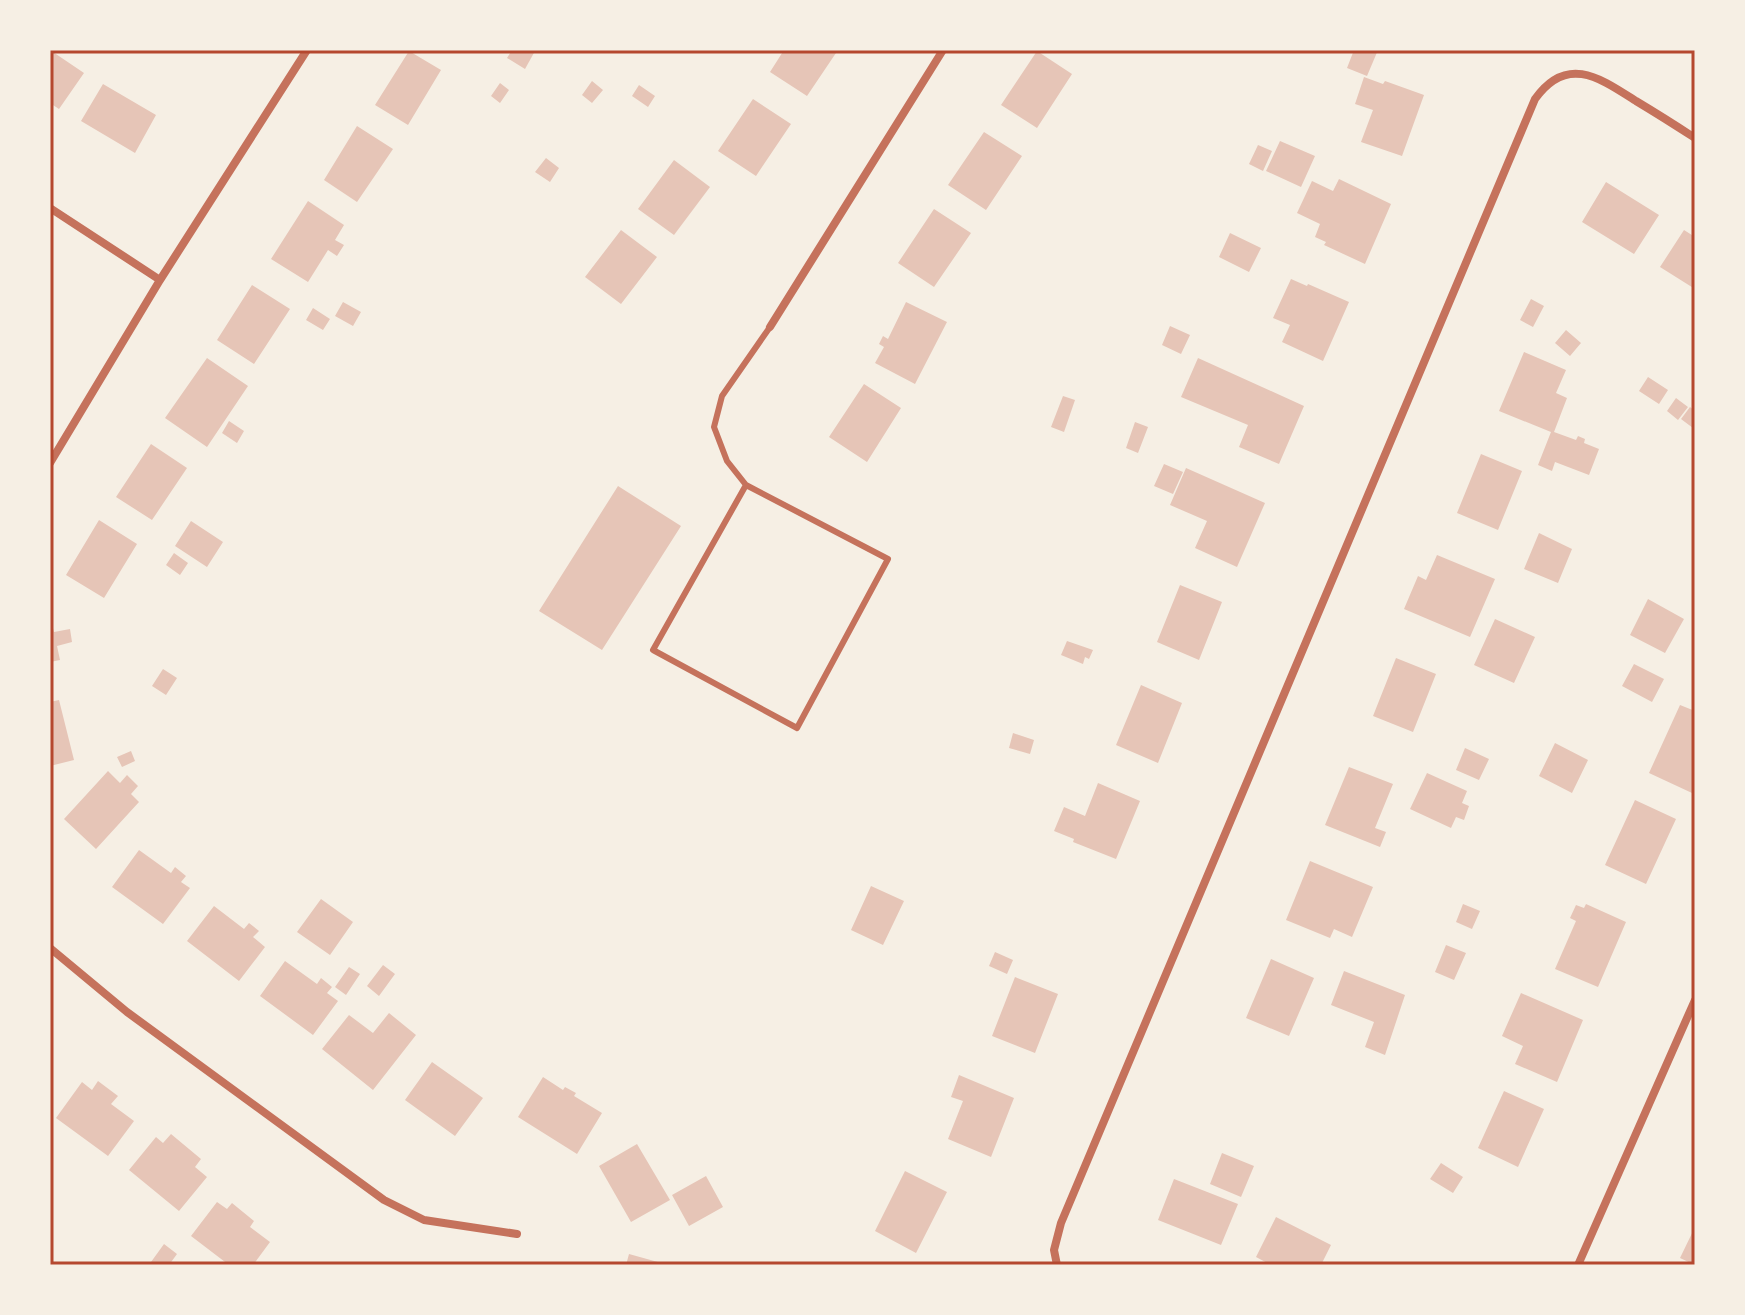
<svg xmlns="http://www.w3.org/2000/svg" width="1745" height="1315" font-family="'Fira Sans',sans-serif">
<rect width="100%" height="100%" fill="#f6efe4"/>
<path fill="#e6c5b7" d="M50 50 84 73 59 109 50 103Z
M512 50H533L535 51 525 69 507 58Z
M784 50H838L807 96 770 72Z
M1354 50H1378L1367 76 1347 68Z
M409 51 441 70 408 125 375 105Z
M1037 51 1072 74 1037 128 1001 105Z
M1364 77 1383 84 1385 81 1424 95 1402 156 1361 142 1373 110 1355 104Z
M592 81 603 90 592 103 582 95Z
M500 83 509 90 500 103 491 96Z
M103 84 156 115 135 153 81 121Z
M639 85 655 96 648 107 632 96Z
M753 99 791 124 756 176 718 151Z
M357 126 393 149 357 202 324 180Z
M984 132 1022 156 986 210 948 185Z
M1280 141 1315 156 1301 187 1266 171Z
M1258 145 1272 151 1263 171 1249 164Z
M546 158 559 168 550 182 535 172Z
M674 160 710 187 674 235 638 209Z
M1339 179 1391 204 1365 264 1324 245 1326 242 1315 237 1320 224 1297 213 1312 181 1333 191Z
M1606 182 1659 215 1634 254 1582 222Z
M308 201 344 225 335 240 344 245 337 256 328 250 308 282 271 259Z
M934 209 971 233 934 287 898 263Z
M621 230 657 257 621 304 585 277Z
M1684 230 1695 237V289L1660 267Z
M1230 233 1261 248 1249 272 1219 257Z
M1291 279 1307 286 1308 284 1349 302 1323 361 1282 342 1290 325 1273 318Z
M252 285 290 309 254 364 217 340Z
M1531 299 1544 306 1533 327 1520 320Z
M343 302 361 312 353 326 335 316Z
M906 302 947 322 915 384 875 363 884 347 879 344 883 336 888 339Z
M313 308 330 319 323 330 306 320Z
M1170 326 1190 335 1181 354 1162 345Z
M1566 330 1581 343 1570 356 1555 343Z
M1524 352 1566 370 1556 393 1567 398 1554 432 1576 440 1578 436 1585 439 1584 443 1599 449 1589 475 1555 462 1552 471 1538 465 1551 432 1499 411Z
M207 358 248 386 207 447 165 418Z
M1198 358 1304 406 1279 464 1239 447 1248 425 1181 397Z
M1648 377 1668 390 1659 404 1639 391Z
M864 384 901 408 867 462 829 437Z
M1063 396 1075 400 1064 432 1051 427Z
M1676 398 1688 407 1678 420 1667 411Z
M1690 407 1695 411 1693 428 1681 419Z
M229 421 244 431 237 443 222 433Z
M1135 422 1148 427 1138 453 1126 448Z
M151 444 187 468 152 520 116 497Z
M1481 454 1522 471 1498 530 1457 513Z
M1164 464 1183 472 1173 494 1154 486Z
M1186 468 1265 503 1237 567 1195 548 1207 521 1170 505Z
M618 486 681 526 602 650 539 611Z
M99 520 137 544 104 598 66 575Z
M191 521 223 542 207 567 175 546Z
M1539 533 1572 549 1558 583 1524 569Z
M174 553 188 563 180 575 166 565Z
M1437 555 1495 579 1470 637 1404 609 1418 576 1426 580Z
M1180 585 1222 602 1199 660 1157 642Z
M1648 599 1684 619 1665 653 1630 635Z
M50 617 54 632 70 629 72 642 57 646 60 660 50 662Z
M1495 619 1535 637 1514 683 1474 665Z
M1067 641 1093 650 1089 659 1085 657 1083 664 1061 655Z
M1396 658 1436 674 1413 732 1373 716Z
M1634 664 1664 679 1652 702 1622 686Z
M163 669 177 678 166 695 152 686Z
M1141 685 1182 703 1158 763 1116 745Z
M59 700 74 760 50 766V702Z
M1680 705 1695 711V787L1692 793 1649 773Z
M1013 733 1034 740 1030 754 1009 748Z
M1555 743 1588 760 1572 793 1539 776Z
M1465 748 1489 759 1479 780 1456 770Z
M131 751 135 761 122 767 117 757Z
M1349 767 1393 784 1375 828 1386 832 1380 847 1325 825Z
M108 771 120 783 127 775 138 786 131 794 139 802 96 849 64 819Z
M1427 773 1467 791 1462 803 1469 806 1464 820 1456 817 1451 828 1410 809Z
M1098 783 1140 801 1116 859 1073 842 1074 839 1054 831 1064 807 1085 816Z
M1635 800 1676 819 1646 884 1605 865Z
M139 850 171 873 175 867 186 876 181 882 190 888 163 924 112 887Z
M1310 861 1373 887 1352 937 1334 929 1330 938 1286 920Z
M871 886 904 901 883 945 851 930Z
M321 899 353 922 330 955 297 932Z
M1463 904 1480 911 1472 929 1456 922Z
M1586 904 1626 922 1598 987 1555 969 1576 921 1570 918 1576 905 1584 908Z
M214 906 244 929 249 923 259 931 253 937 265 947 239 981 187 941Z
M1446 945 1466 953 1454 980 1435 972Z
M995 952 1013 960 1007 974 989 966Z
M1271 959 1314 978 1289 1036 1246 1018Z
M285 961 317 984 321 978 332 987 327 993 338 1001 313 1035 260 996Z
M383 965 395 974 379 996 367 986Z
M349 967 360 974 346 995 335 987Z
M1344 971 1405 995 1385 1055 1365 1047 1374 1022 1331 1005Z
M1015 977 1058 994 1035 1053 992 1036Z
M1521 993 1583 1020 1557 1082 1515 1064 1523 1046 1502 1036Z
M389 1013 416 1035 373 1090 322 1049 349 1015 373 1033Z
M432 1062 483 1098 455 1136 405 1100Z
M959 1075 1014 1098 991 1157 948 1139 963 1101 951 1097Z
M543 1077 563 1090 565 1087 576 1093 574 1096 602 1113 577 1154 518 1117Z
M98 1081 118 1096 111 1104 134 1121 108 1156 56 1118 82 1082 92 1090Z
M1504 1091 1544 1109 1518 1167 1478 1148Z
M171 1134 201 1159 195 1167 207 1177 179 1211 129 1170 156 1137 163 1143Z
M637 1144 670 1200 631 1222 599 1166Z
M1222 1153 1254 1166 1241 1197 1210 1184Z
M1441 1163 1463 1177 1453 1193 1430 1179Z
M905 1171 947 1192 916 1253 875 1231Z
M706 1176 723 1207 689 1226 672 1195Z
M1174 1179 1238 1204 1221 1245 1158 1220Z
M217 1202 227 1209 232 1203 254 1221 250 1227 270 1242 253 1265H229L191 1236Z
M1276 1217 1331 1245 1321 1265H1271L1256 1257Z
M1695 1227V1265L1680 1258Z
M164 1244 177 1254 169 1265H155L151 1262Z
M629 1254 665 1264 664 1265H626Z"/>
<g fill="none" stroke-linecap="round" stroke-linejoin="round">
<path stroke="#c5725c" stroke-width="6" d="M746 485 653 650 797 728 888 559 746 485 727 461 714 427 722 396 770 327"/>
<path stroke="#c5725c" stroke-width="8" d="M50 208 160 280
M770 327 943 50
M50 463 160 280 307 50
M50 948 127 1012 384 1200 424 1220 517 1234
M1057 1265 1054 1250 1061 1223 1535 99C1567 54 1600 78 1636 101 1656 113 1675 125 1695 138
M1578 1265 1695 1000"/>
</g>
<rect width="1745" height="1315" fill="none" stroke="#f6efe4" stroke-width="104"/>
<rect x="52" y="52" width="1641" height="1211" fill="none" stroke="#b5482f" stroke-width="3"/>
</svg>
